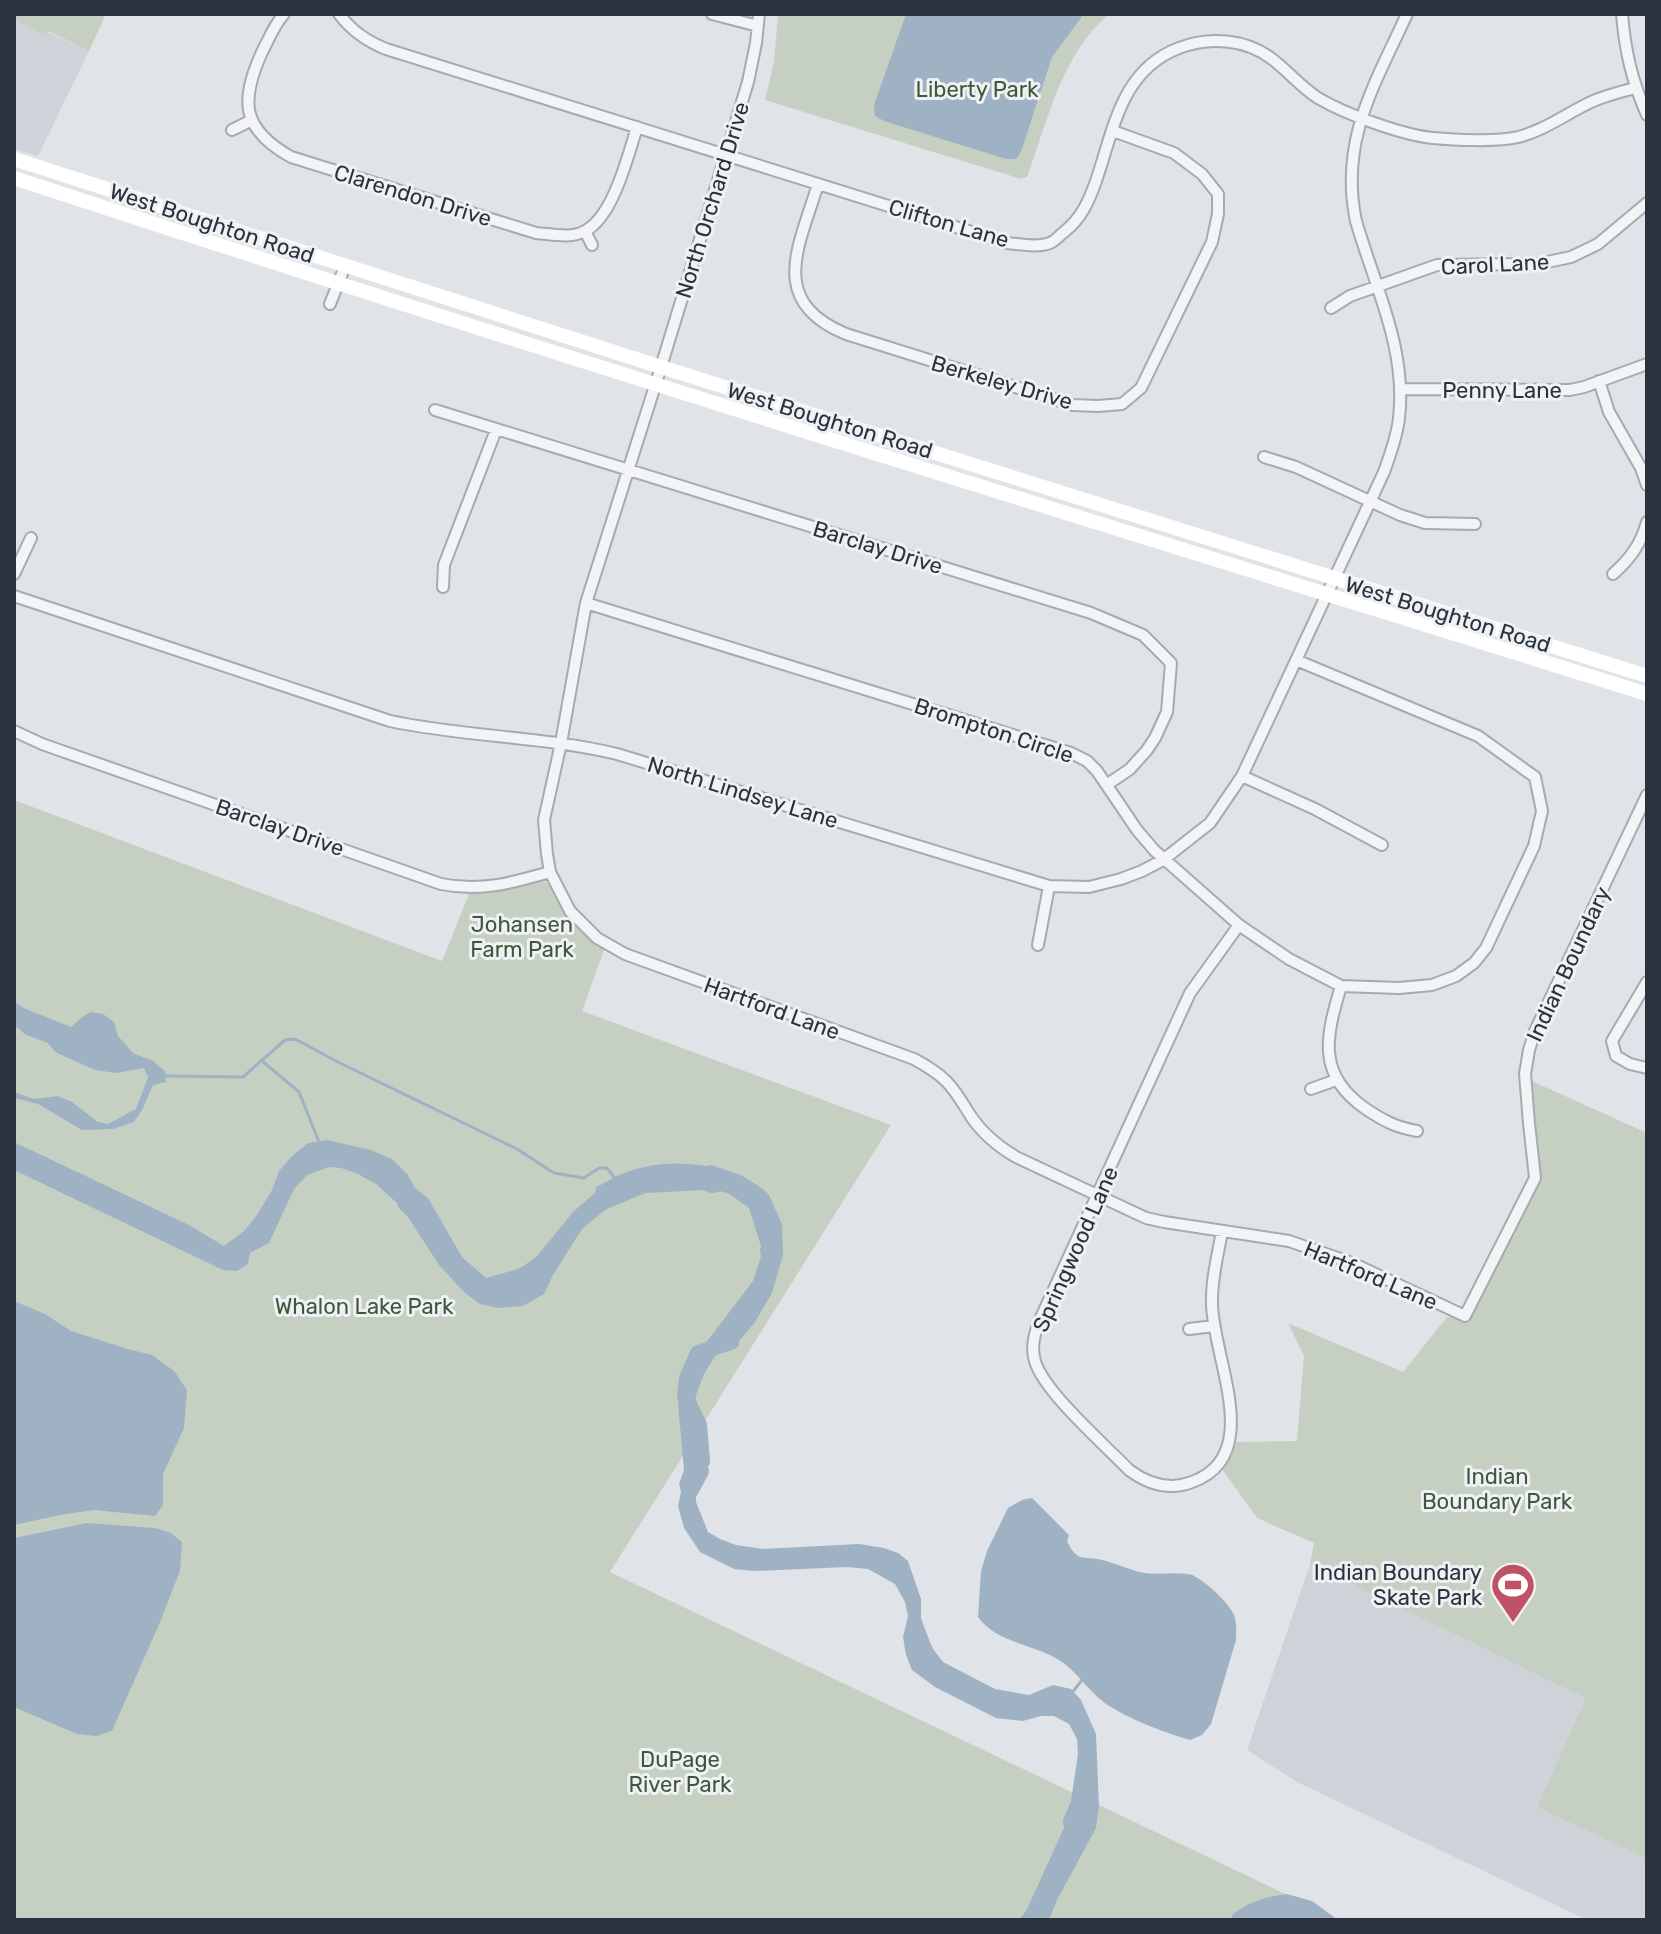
<svg xmlns="http://www.w3.org/2000/svg" width="1661" height="1934" font-family="Rubik,sans-serif">
<rect width="100%" height="100%" fill="#e0e3e7"/>
<path fill="#ced2d9" d="M14 17 89 51 38 156 14 149Z
M1310 1564 1587 1698 1538 1807 1647 1859V1920H1587L1297 1782 1247 1750Z"/>
<path fill="#c6d0c2" d="M14 14H106L89 51 48 31 43 34 14 19Z
M778 14H1109C1061 55 1048 120 1027 177L1021 179 765 100 774 62Z
M14 800 442 961 469 894 500 891 544 881C552 886 553 894 558 902 569 922 585 937 604 950L582 1011 891 1125 610 1572 1340 1920H14Z
M1523 1077 1647 1133V1859L1537 1807 1586 1698 1310 1564 1314 1543 1257 1518 1222 1469 1229 1459 1236 1442 1297 1441 1304 1356 1288 1323 1403 1372 1447 1317 1465 1316 1531 1177Z"/>
<path fill="#9fb2c4" d="M906 14H1083L1081 18 1052 57 1021 152 1016 159H1006L884 121 875 116 874 105Z
M14 1002 26 1009 71 1027 82 1017 91 1012 103 1014 114 1022 118 1036 133 1053 153 1061 165 1071 166 1082 153 1085 142 1110 134 1122 113 1129 82 1130 38 1104 14 1098V1092L34 1099 58 1096 72 1102 98 1122 108 1124 136 1109 148 1077 144 1068 116 1073 95 1070 55 1052 48 1043 26 1035 14 1025Z
M327 1140 371 1150 392 1159 408 1175 415 1188 428 1198 462 1257 486 1278 518 1269 525 1265 537 1256 573 1212 595 1193 596 1187C604 1184 611 1178 619 1175 648 1163 676 1161 707 1166L711 1165 741 1175 763 1189 769 1195 782 1224 783 1255 772 1293 754 1324 735 1338H732L731 1342 717 1353 704 1374 696 1395 695 1406 699 1425 702 1461 697 1463 701 1471 696 1486V1502L708 1532 720 1539 736 1545 763 1549 859 1544 884 1548 898 1553 908 1561 921 1599V1618L926 1632 933 1649 943 1662 995 1689 1029 1695 1053 1685 1071 1689 1081 1700 1096 1734 1099 1806 1096 1828 1057 1900 1049 1920H1019L1026 1911 1064 1828 1063 1820 1071 1801 1078 1754 1077 1739 1069 1724 1054 1716H1041L1023 1721 996 1718 935 1687 912 1670 906 1655 903 1637 908 1616 905 1602 895 1584 868 1569 847 1567 754 1571 734 1569 700 1552 684 1528 678 1506 681 1492 679 1484 684 1470 678 1404 685 1396 687 1378 698 1353 753 1281 761 1256 760 1250 761 1246 749 1208 724 1190 721 1183 712 1185 704 1182 664 1185 605 1210 582 1229 553 1275 544 1294 523 1306 498 1308 480 1304 465 1293 439 1265 408 1217 398 1207 397 1203 376 1184 356 1173 341 1168 329 1167 307 1175 294 1189 269 1243 250 1253 248 1264 237 1271 223 1270 14 1170V1142L189 1225 224 1246 244 1231 257 1215 272 1190 279 1171 291 1157 308 1143Z
M14 1301 45 1314 71 1331 128 1349 152 1355 174 1371 187 1390 184 1428 163 1474V1505L155 1516 94 1510 60 1515 14 1525Z
M1032 1498 1069 1535 1067 1541C1078 1564 1083 1555 1102 1560 1116 1563 1129 1570 1144 1573 1159 1575 1173 1572 1188 1574 1200 1575 1230 1604 1234 1615 1237 1623 1236 1631 1236 1640L1211 1724 1202 1735 1190 1740C1163 1732 1128 1719 1105 1703 1088 1691 1077 1671 1059 1660 1033 1644 997 1643 978 1617L981 1571 987 1551 1008 1508 1022 1500Z
M87 1523 155 1528 171 1533 182 1542 180 1571 160 1622 112 1731 96 1736 77 1734 14 1707V1538Z
M1287 1894 1312 1901 1338 1920H1231L1232 1915C1250 1901 1264 1897 1287 1894Z"/>
<g fill="none" stroke-linecap="round" stroke-linejoin="round">
<path stroke="#9fb2c4" stroke-width="3" d="M261 1060 299 1092 319 1142
M164 1076 243 1077 285 1040 295 1039 338 1062 517 1149 554 1173 584 1178 599 1168H607L616 1180
M1071 1694 1082 1680"/>
<path stroke="#9fb2c4" stroke-width="16" d="M646 1185 704 1182 712 1185 721 1183 742 1189
M691 1490 701 1471 697 1463 702 1461 699 1425 685 1396 687 1378 698 1353 731 1342V1338L744 1323"/>
<g stroke="#a6aab1" stroke-width="14">
<path id="street" d="M284 14C274 25 269 39 262 52 240 101 241 129 291 157L536 233C551 234 571 239 585 231 613 217 628 156 637 127
M339 14C352 31 366 41 386 49L1007 243C1020 244 1037 248 1050 243 1055 241 1060 235 1064 232 1081 219 1089 201 1096 181 1114 129 1121 70 1179 48 1209 36 1246 39 1272 59 1288 71 1301 87 1318 98 1345 114 1402 135 1433 138 1453 140 1498 142 1518 137 1543 131 1566 114 1589 103 1603 96 1620 92 1635 88
M712 14 758 26
M759 14 756 43 748 82 661 367 586 603 561 743 544 820 547 854 550 872 570 911 597 938 625 954 914 1059C925 1065 937 1072 946 1081 957 1092 964 1106 972 1118 984 1135 999 1147 1016 1157L1146 1218 1164 1222 1289 1241 1352 1263 1465 1316 1535 1178 1529 1123 1525 1074 1529 1050 1535 1031 1647 795
M1622 14C1625 51 1632 81 1647 115
M232 130 252 120
M818 184C799 247 767 301 846 334L1073 405 1098 406 1122 404 1141 388 1212 242 1218 214V194L1202 174 1174 153 1113 131
M585 231 592 245
M330 304 345 266
M1331 308 1350 296 1437 265 1538 264 1571 257 1598 244 1647 203
M1599 381 1609 412 1641 468 1647 485
M1401 389 1570 390 1584 387 1647 364
M435 410 1091 613 1143 635 1171 663 1167 712 1155 738 1147 750 1130 769 1108 784
M1264 457 1296 467 1400 515 1425 523 1475 524
M14 574 31 538
M1613 574C1630 559 1641 544 1647 522
M443 587 444 565 496 430
M14 596 390 721C465 737 542 736 617 754L1049 886 1089 887 1121 879 1142 871 1163 860 1210 823 1242 776 1384 472C1390 455 1397 437 1399 418 1407 349 1375 287 1356 221 1339 141 1375 84 1407 14
M586 603 1071 753 1087 761 1097 771 1137 830 1154 850 1239 925 1289 959 1341 986 1399 988 1432 985 1456 976 1474 963 1486 948 1534 846 1542 811 1535 777 1478 736 1296 660
M14 731 42 744 441 884C481 892 512 883 550 872
M1242 776 1315 809 1382 845
M1038 945 1049 886
M1647 982 1612 1041 1616 1056 1630 1064 1647 1068
M1341 986C1326 1036 1316 1075 1366 1109 1384 1121 1395 1127 1417 1131
M1311 1089 1336 1080
M1222 1231C1218 1255 1211 1280 1212 1304 1213 1359 1265 1456 1192 1482 1169 1491 1148 1484 1129 1470 1106 1446 1043 1391 1035 1361 1031 1348 1034 1337 1038 1324L1190 993 1239 925
M1189 1329 1214 1326"/>
</g>
<use href="#street" stroke="#f2f4f6" stroke-width="10"/>
<path stroke="#fff" stroke-width="14" d="M14 159 661 367 1647 676
M14 178C556 356 1102 524 1647 694"/>
</g>
<defs>
<g id="stadium-pin" transform="scale(2.3)"><path d="M0 17L-7.5 6A9.5 9.5 0 1 1 7.5 6Z" fill="#bf5267" stroke="#eff2f5"/><path d="M0-5a6.5 5 0 1 0 0 10a6.5 5 0 1 0 0-10ZM-3.5-1.8h7v3.6h-7Z" fill="#fff"/></g>
</defs>
<g fill-rule="evenodd">
<use href="#stadium-pin" x="1513" y="1585"/>
</g>
<g text-anchor="middle" stroke-width="6" stroke-linejoin="round" paint-order="stroke">
<g font-size="22" fill="#405739" stroke="#eff2f5">
<text x="977" y="97">Liberty Park</text>
<text x="522" y="932">Johansen<tspan x="522" dy="25">Farm Park</tspan></text>
<text x="364" y="1314">Whalon Lake Park</text>
<text x="1497" y="1484">Indian<tspan x="1497" dy="25">Boundary Park</tspan></text>
<text x="680" y="1767">DuPage<tspan x="680" dy="25">River Park</tspan></text>
</g>
<g font-size="22" fill="#2a323d" stroke="#eff2f5">
<text transform="translate(413 195) rotate(17)" y="8">Clarendon Drive</text>
<text transform="translate(712 200) rotate(-73)" y="8">North Orchard Drive</text>
<text transform="translate(212 223) rotate(18)" y="8">West Boughton Road</text>
<text transform="translate(949 223) rotate(16)" y="8">Clifton Lane</text>
<text transform="translate(1495 264) rotate(-3)" y="8">Carol Lane</text>
<text transform="translate(1002 382) rotate(16)" y="8">Berkeley Drive</text>
<text x="1502" y="398">Penny Lane</text>
<text transform="translate(830 420) rotate(17)" y="8">West Boughton Road</text>
<text transform="translate(878 547) rotate(17)" y="8">Barclay Drive</text>
<text transform="translate(1448 614) rotate(17)" y="8">West Boughton Road</text>
<text transform="translate(994 730) rotate(18)" y="8">Brompton Circle</text>
<text transform="translate(743 792) rotate(17)" y="8">North Lindsey Lane</text>
<text transform="translate(280 827) rotate(19)" y="8">Barclay Drive</text>
<text transform="translate(1568 964) rotate(-65)" y="8">Indian Boundary</text>
<text transform="translate(772 1008) rotate(20)" y="8">Hartford Lane</text>
<text transform="translate(1075 1249) rotate(-66)" y="8">Springwood Lane</text>
<text transform="translate(1371 1275) rotate(23)" y="8">Hartford Lane</text>
</g>
<g font-size="22" fill="#2a323d" stroke="#eff2f5" text-anchor="end">
<text x="1482" y="1580">Indian Boundary<tspan x="1482" dy="25">Skate Park</tspan></text>
</g>
</g>
<rect width="1661" height="1934" fill="none" stroke="#2a323d" stroke-width="32"/>
</svg>
